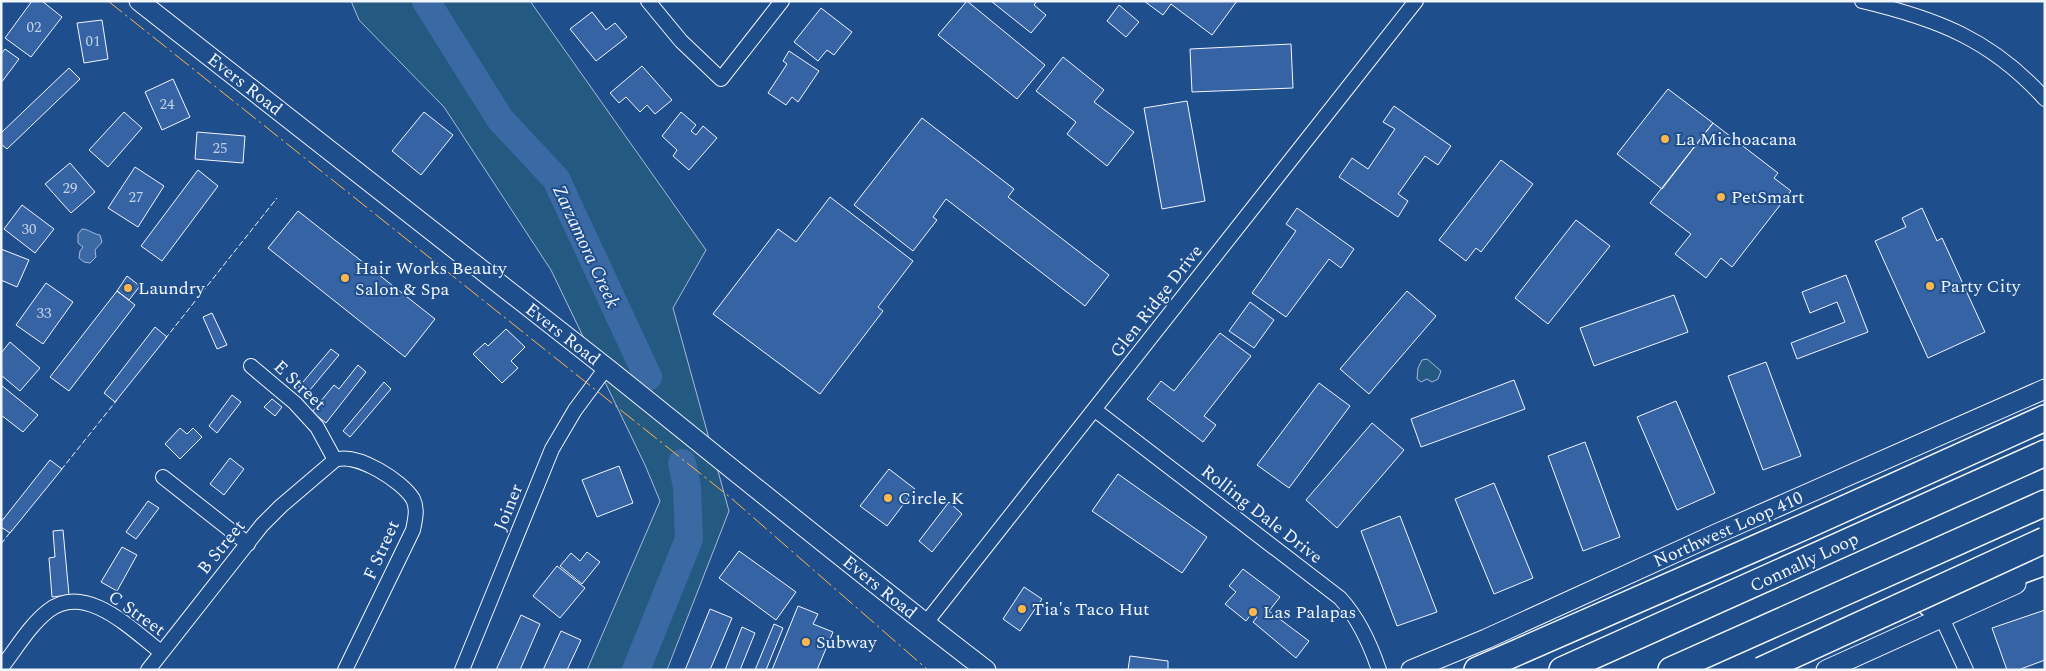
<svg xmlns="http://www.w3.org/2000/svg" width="2046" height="671" font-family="Spectral,serif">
<rect width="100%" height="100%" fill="#1f4e8c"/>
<path fill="#245a82" stroke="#a8bbd7" d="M351 1H530L706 250 673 308 729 511 667 670H587L660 501 645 465 551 270 444 107 359 20Z
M1427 359 1441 371 1438 379 1432 382 1427 379 1421 382 1417 379 1418 368 1422 360Z"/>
<path fill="#3b69a3" stroke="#a8bbd7" d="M82 229C88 229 93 234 100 235L102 242 95 250 96 257 90 263 84 262 79 258 80 251 83 247 78 243V234Z"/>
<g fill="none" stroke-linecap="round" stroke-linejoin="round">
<path stroke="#3b69a3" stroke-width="28" d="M426 1 500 119 556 179 648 377
M636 670 689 539 687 487 682 463"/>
</g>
<path fill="#3563a3" stroke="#f2f6ff" d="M32 1H42L62 17 31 57 5 38Z
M967 1 1045 65 1017 99 938 35Z
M991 1H1037L1034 5 1046 15 1031 33Z
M1144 1H1237L1212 35 1171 4 1163 15Z
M1119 5 1139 22 1126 37 1107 21Z
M821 8 852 32 834 55 827 50 818 61 794 42Z
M592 12 606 30 615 23 627 37 596 61 570 29Z
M102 20 108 59 84 63 77 23Z
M1291 44 1293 88 1192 92 1190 49Z
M5 49 19 59 1 83V54Z
M789 51 819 71 798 102 792 97 786 105 768 93 787 64 783 61Z
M1063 57 1104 90 1094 102 1134 132 1107 166 1067 134 1076 122 1036 91Z
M642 66 672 100 655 114 647 105 640 112 626 97 619 103 610 93Z
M69 68 80 79 7 149 1 144V133Z
M173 79 190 117 162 130 145 92Z
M1668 89 1713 123 1662 189 1617 154Z
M1187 101 1205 201 1162 209 1144 108Z
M1394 106 1451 146 1438 165 1425 156 1398 194 1408 201 1398 217 1339 177 1352 158 1368 169 1395 129 1383 122Z
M124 112 142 128 108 167 89 150Z
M424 112 453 135 421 175 392 151Z
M681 112 696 125 691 131 696 135 703 126 717 138 689 170 673 156 677 150 662 136Z
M922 118 1014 189 1008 197 1109 275 1085 306 946 199 933 217 937 220 913 251 854 205Z
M1713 123 1778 173 1774 178 1791 191 1732 267 1721 258 1706 278 1675 254 1691 234 1650 203Z
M197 132 245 136 243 163 195 159Z
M1501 160 1533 184 1481 252 1476 248 1466 261 1439 240Z
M70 163 95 192 71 213 45 184Z
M135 167 164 186 138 227 108 208Z
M198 170 218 186 162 261 141 246Z
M830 197 913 261 878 307 883 311 820 394 713 314 778 229 796 242Z
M22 205 54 229 35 253 4 229Z
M1297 208 1354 249 1341 268 1329 259 1286 317 1252 293 1296 231 1286 224Z
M1922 208 1937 241 1942 238 1985 332 1928 358 1875 241 1906 227 1902 218Z
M298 211 435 319 405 357 268 248Z
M1576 220 1610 246 1548 324 1515 298Z
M1 249 29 260 17 287 1 280Z
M1846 275 1868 332 1797 359 1791 343 1845 322 1837 302 1810 313 1802 292Z
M127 276 140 286 129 300 117 291Z
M46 283 73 302 43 344 16 325Z
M117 291 135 305 69 391 50 377Z
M1407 291 1436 316 1369 394 1340 369Z
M1674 295 1688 332 1594 366 1580 328Z
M1250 302 1274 320 1254 348 1229 331Z
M212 313 227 345 217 349 203 317Z
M155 327 167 337 115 402 104 393Z
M506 329 525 347 511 361 518 368 502 383 473 354 485 343 488 346Z
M1220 333 1251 356 1204 416 1216 425 1203 442 1147 399 1161 381 1174 391Z
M10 342 40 368 20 391 1 375V353Z
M331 349 339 355 305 396 297 389Z
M1766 362 1801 456 1763 470 1728 376Z
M358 365 366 372 326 423 312 412 334 385 339 389Z
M1514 380 1525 409 1421 447 1411 419Z
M384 382 391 389 350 437 343 431Z
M1319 383 1350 406 1289 488 1257 465Z
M1 385 38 415 23 432 1 415Z
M232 395 241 402 217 433 209 426Z
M272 399 282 407 275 416 264 407Z
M1676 401 1715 493 1677 510 1637 417Z
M1372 423 1404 450 1337 528 1306 500Z
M180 428 187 434 193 428 202 437 180 459 165 444Z
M1585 442 1620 537 1583 551 1548 456Z
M230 458 244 469 224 495 210 484Z
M50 460 62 469 10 533 1 527V522Z
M619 466 633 503 597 517 582 480Z
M889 469 915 489 887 526 860 506Z
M1118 474 1207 537 1182 573 1092 511Z
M1494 483 1533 578 1494 594 1455 499Z
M148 501 159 508 136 539 126 532Z
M949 502 962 514 932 552 919 541Z
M1400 516 1437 612 1397 626 1361 531Z
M63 530 69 595 52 597 49 558 55 557 53 531Z
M122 547 137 555 117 591 101 582Z
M739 551 796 592 776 620 719 578Z
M587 552 600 562 582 584 560 566 571 553 580 561Z
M557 566 585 588 560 618 533 596Z
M1243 569 1280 597 1269 611 1309 641 1296 658 1253 622 1257 617 1252 613 1246 621 1225 604 1236 592 1229 586Z
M1024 587 1042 599 1020 631 1003 619Z
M798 606 818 614 813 624 833 632 817 670H772Z
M710 609 732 618 710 670H685Z
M2045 610V660L2018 670H2007L1992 628Z
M521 615 540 624 520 670H496Z
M774 624 783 628 766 670H755Z
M742 627 755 633 740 670H725Z
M561 631 581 640 567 670H543Z
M1130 656 1168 661V670H1128Z"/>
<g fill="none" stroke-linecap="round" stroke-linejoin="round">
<g stroke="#f2f6ff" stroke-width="16">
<path id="minor" d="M648 1 681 41 721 79 782 1
M1862 1C1938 19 1992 40 2045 99
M251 366 295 403 317 427 335 460
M1095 410 1340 598C1359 619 1370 643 1379 670
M335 460C357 452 402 481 413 499 418 509 415 520 413 530L345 670
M163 477 248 544
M1942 618 1966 670
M925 624 1416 1
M1 668C16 649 29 626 48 611 85 581 132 630 161 652
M148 670 262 525 281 506 335 460
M462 670 552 449 575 410 606 368"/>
</g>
<g stroke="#f2f6ff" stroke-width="21">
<path id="secondary" d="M139 1C295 124 453 246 608 369 734 470 858 572 986 670
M1411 670 1486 639 1716 534 2045 389
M1826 670 2016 584"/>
</g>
<g stroke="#f2f6ff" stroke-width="28">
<path id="motorway" d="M1930 604 2045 562
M1477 670 1806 526 2045 418
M1562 670 2045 453
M1671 670 2045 503"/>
</g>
<use href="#minor" stroke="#1f4e8c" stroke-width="14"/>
<use href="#secondary" stroke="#1f4e8c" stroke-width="19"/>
<use href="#motorway" stroke="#1f4e8c" stroke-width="25"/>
<g stroke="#f2f6ff" stroke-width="28" stroke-linecap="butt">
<path id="motorway-bridge" d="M1761 670 2045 540"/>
</g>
<use href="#motorway-bridge" stroke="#1f4e8c" stroke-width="25"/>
<path stroke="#f2f6ff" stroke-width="1" stroke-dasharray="6 2.5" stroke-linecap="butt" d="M165 339 277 198
M61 470 117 400
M1 544 12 530"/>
<path stroke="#ffb74d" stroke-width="1" stroke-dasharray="18 4 2.5 4" stroke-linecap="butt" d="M108 1 731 498 928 670"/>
</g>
<g fill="#ffb74d" stroke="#1f4e8c" stroke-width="2">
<circle cx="1665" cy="139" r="5"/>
<circle cx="1721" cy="197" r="5"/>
<circle cx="345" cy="278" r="5"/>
<circle cx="1930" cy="286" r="5"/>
<circle cx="128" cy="288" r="5"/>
<circle cx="888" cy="498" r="5"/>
<circle cx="1022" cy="609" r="5"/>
<circle cx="1253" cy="612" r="5"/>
<circle cx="806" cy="642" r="5"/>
</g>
<g text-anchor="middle" stroke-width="4" stroke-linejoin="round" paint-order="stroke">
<g font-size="15" fill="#c3d1e8">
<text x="34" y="32">02</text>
<text x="93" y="46">01</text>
<text x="167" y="109">24</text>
<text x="220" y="153">25</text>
<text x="70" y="193">29</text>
<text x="136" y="202">27</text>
<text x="29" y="234">30</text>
<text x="44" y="318">33</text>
</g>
<g font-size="18" fill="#f2f6ff" stroke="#1f4e8c">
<text transform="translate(245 84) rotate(38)" y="6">Evers Road</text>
<text transform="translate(1156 301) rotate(-52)" y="6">Glen Ridge Drive</text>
<text transform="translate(563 334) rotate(38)" y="6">Evers Road</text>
<text transform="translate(300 385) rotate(43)" y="6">E Street</text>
<text transform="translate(508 507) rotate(-68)" y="6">Joiner</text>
<text transform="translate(1262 514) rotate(38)" y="6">Rolling Dale Drive</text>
<text transform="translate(1728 529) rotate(-24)" y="6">Northwest Loop 410</text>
<text transform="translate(221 547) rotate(-51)" y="6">B Street</text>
<text transform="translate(381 550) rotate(-66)" y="6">F Street</text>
<text transform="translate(1804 562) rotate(-25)" y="6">Connally Loop</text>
<text transform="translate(880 587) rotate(39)" y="6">Evers Road</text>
<text transform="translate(137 613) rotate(35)" y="6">C Street</text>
</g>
<g font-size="18" fill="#f2f6ff" stroke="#1f4e8c" text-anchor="start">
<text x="1675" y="145">La Michoacana</text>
<text x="1731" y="203">PetSmart</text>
<text x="355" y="274">Hair Works Beauty<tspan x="355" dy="21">Salon &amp; Spa</tspan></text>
<text x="1940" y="292">Party City</text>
<text x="138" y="294">Laundry</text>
<text x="898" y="504">Circle K</text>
<text x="1032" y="615">Tia's Taco Hut</text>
<text x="1263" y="618">Las Palapas</text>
<text x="816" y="648">Subway</text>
</g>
<g font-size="19" font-style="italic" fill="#f2f6ff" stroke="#1f4e8c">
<text transform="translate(587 246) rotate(65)" y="7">Zarzamora Creek</text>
</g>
</g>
<rect width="2046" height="671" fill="none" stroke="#f2f6ff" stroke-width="5"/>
</svg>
